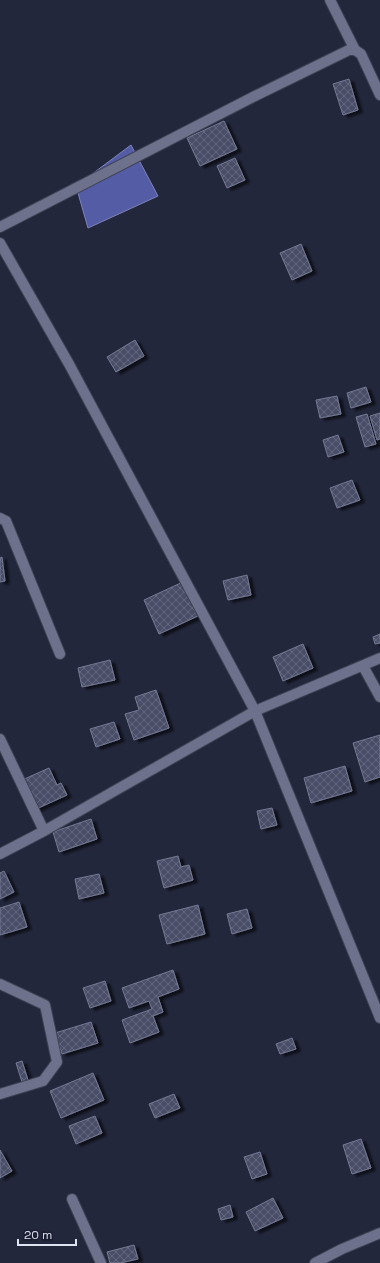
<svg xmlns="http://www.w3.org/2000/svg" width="380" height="1263" font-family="'Space Grotesk',sans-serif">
<defs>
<pattern id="building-cross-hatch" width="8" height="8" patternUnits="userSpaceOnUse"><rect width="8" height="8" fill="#4a4e67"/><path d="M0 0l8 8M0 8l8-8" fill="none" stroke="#64677d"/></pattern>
<filter id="shadow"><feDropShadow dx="4.5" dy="2.5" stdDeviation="1" flood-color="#0009"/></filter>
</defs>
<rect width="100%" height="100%" fill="#23273c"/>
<path fill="#535ca5" stroke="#7d84bc" d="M131 145 158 196 88 228 76 186Z"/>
<path fill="url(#building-cross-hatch)" stroke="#757a94" filter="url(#shadow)" d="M349 79 358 110 343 115 333 84Z
M224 121 237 149 200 166 187 138Z
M235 158 245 180 227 188 217 166Z
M301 244 312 271 292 280 280 253Z
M135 340 144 356 116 372 107 357Z
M366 387 371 402 351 408 347 393Z
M337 396 341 414 320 418 316 400Z
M380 413V439L377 440 370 416Z
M367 414 376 444 365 447 356 417Z
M338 435 344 452 328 457 323 440Z
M352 480 360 500 337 508 330 488Z
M2 557 5 581 0 582V558Z
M247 575 251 595 228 600 223 581Z
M185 581 200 615 159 634 144 600Z
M380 634V643L375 644 373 637Z
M303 644 313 668 283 681 273 657Z
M110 660 115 680 82 687 78 668Z
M156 690 169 728 134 740 125 714 139 710 135 697Z
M114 722 120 739 96 747 90 729Z
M380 735V777L365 782 353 743Z
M345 766 352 791 311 803 304 778Z
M49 768 57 785 61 783 67 795 34 810 20 781Z
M272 808 277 825 261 829 257 811Z
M91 819 97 839 59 852 53 832Z
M178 856 181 867 189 865 193 880 164 888 157 861Z
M4 871 14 892 0 899V873Z
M99 874 104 893 79 899 75 879Z
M19 902 27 927 0 935V908Z
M198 905 205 934 167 944 159 915Z
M247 909 252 928 232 934 227 914Z
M173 970 179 989 158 997 163 1012 153 1016 159 1032 130 1043 122 1020 152 1009 149 1001 129 1008 122 988Z
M105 981 111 1001 90 1008 83 988Z
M91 1022 98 1043 62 1054 55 1033Z
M292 1038 296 1049 280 1054 276 1044Z
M22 1061 28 1080 22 1082 16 1063Z
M93 1073 104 1100 61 1118 50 1091Z
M174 1094 180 1108 155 1118 149 1104Z
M95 1116 102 1133 76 1144 69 1126Z
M361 1139 371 1168 352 1174 343 1145Z
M0 1150 12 1171 0 1178Z
M260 1152 267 1174 252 1179 244 1157Z
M273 1198 283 1218 255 1231 246 1212Z
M230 1205 233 1217 221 1220 218 1209Z
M134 1245 138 1259 120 1263H110L107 1252Z"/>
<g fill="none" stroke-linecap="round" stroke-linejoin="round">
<g stroke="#3f4254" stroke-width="12">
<path id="minor" d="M330 0 355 50
M0 227 255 96 349 50H355L361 54 380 95
M0 243 69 364 255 711 380 1018
M0 518 6 521 60 654
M363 666 380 697
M0 739 44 831
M0 854 44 831 255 711 380 658
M0 984 45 1005 57 1062 43 1081 0 1094
M72 1199 101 1263
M315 1263 342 1249 380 1233"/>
</g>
<use href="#minor" stroke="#6d718b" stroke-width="10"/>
</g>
<path d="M18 1239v6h58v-6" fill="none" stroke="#dfe2f0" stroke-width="2"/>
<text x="24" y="1239" font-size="12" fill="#dfe2f0" stroke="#1a1d32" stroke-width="3" paint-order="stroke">20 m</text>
</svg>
